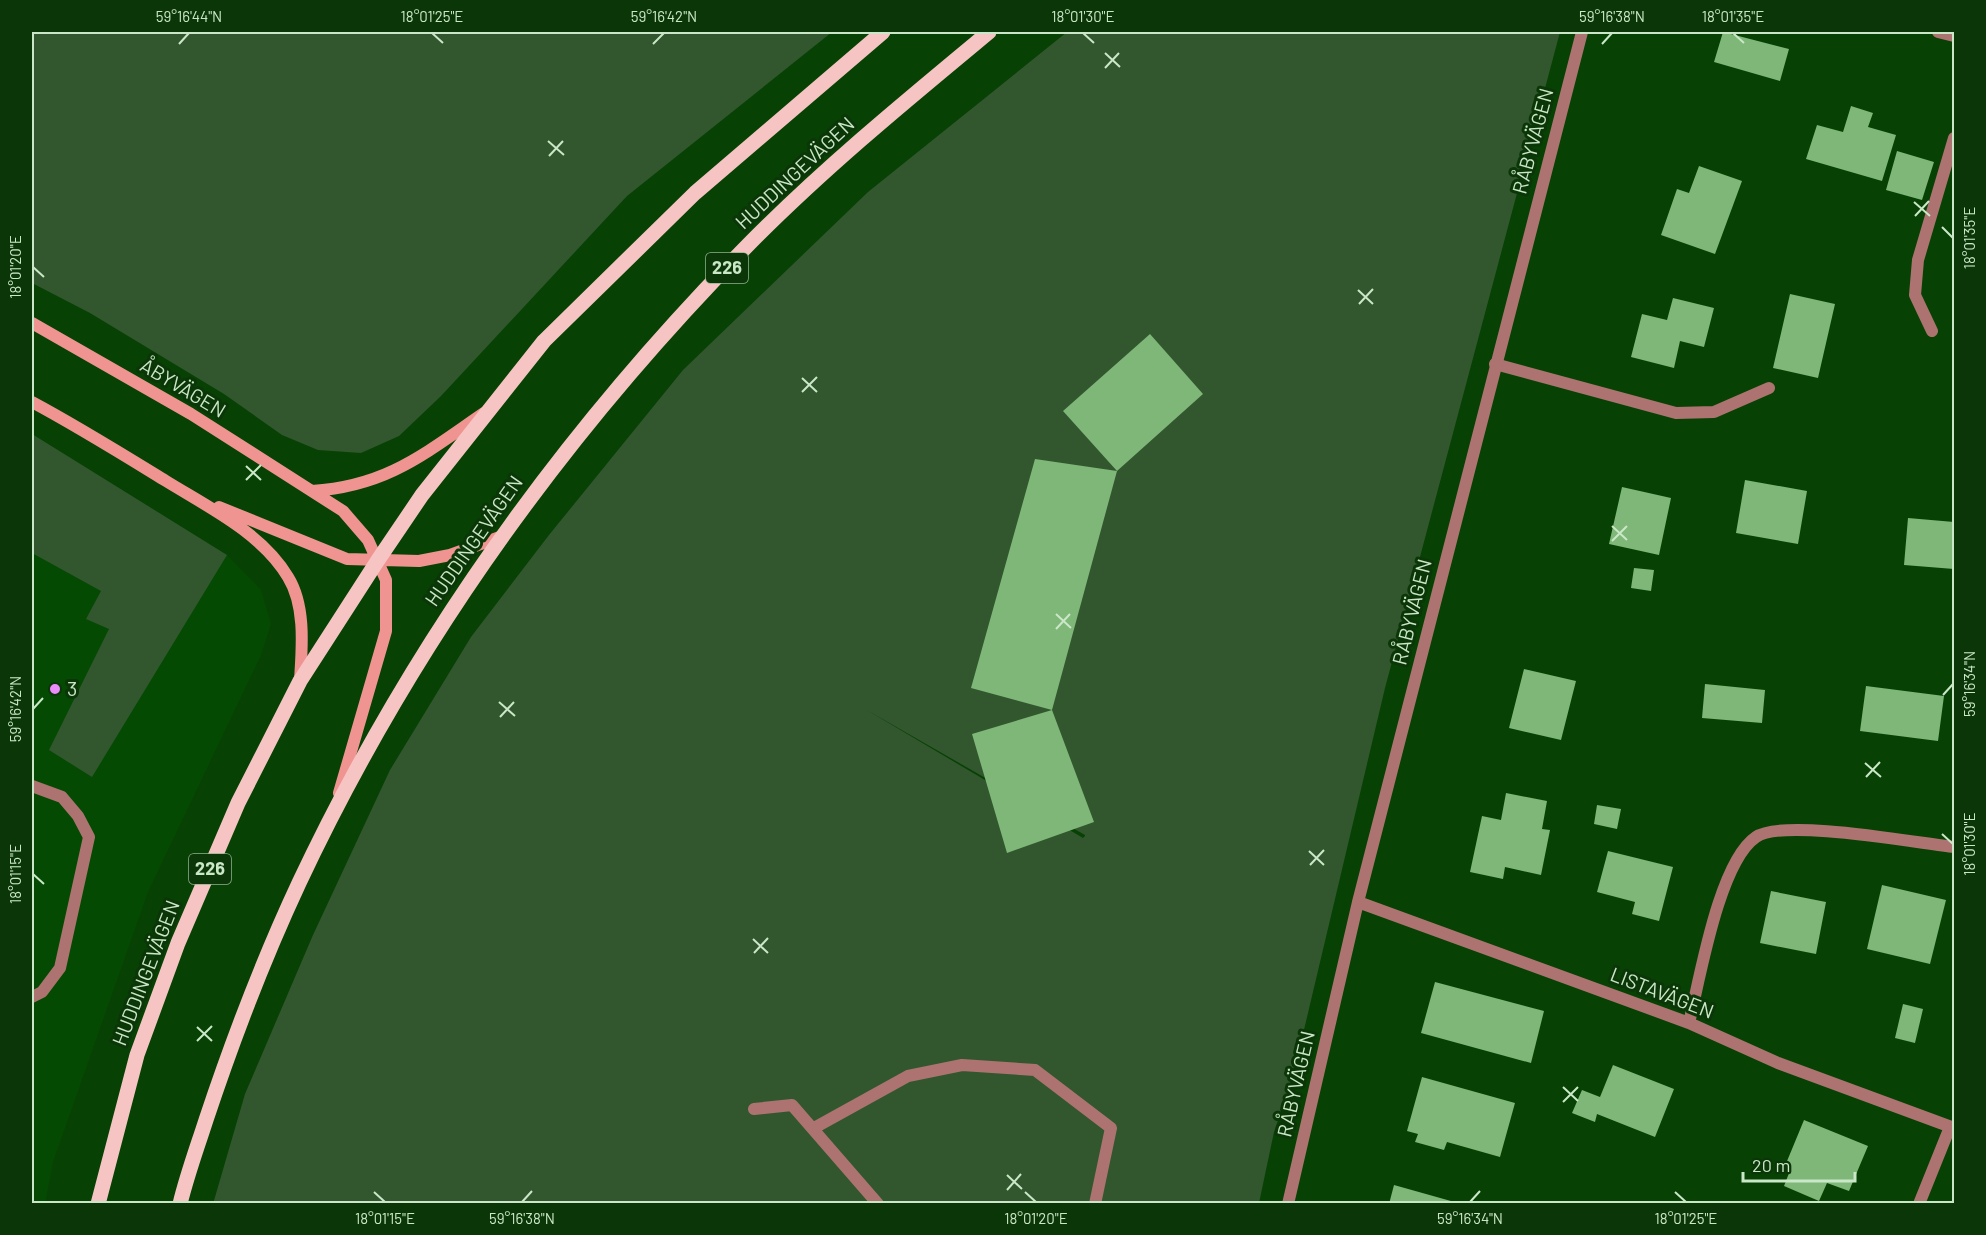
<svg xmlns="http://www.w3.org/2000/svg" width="1986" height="1235" font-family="Barlow,sans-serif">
<rect width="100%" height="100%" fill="#074204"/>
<path fill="#054a02" d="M32 434 227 555 261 590 271 624 261 655 148 892 53 1162 45 1204 32 1203Z"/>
<path fill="#32572e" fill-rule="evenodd" d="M32 32H832L627 196 441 396 399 436 361 453 318 450 282 435 224 394 90 313 32 283Z
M1067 32H1560L1385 688 1294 1072 1274 1132 1259 1203 213 1204 245 1094 313 935 390 770 471 637 549 535 683 370 868 192ZM865 709 1085 835V836L1083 838Z
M32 434 227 555 92 777 49 750 109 629 86 619 101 591 32 553Z"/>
<path fill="#7eb778" d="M1723 32 1789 49 1780 81 1714 62Z
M1851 106 1873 113 1868 127 1896 135 1882 181 1806 159 1817 125 1843 132Z
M1897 151 1934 162 1922 200 1886 190Z
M1699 166 1742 181 1715 254 1661 235 1677 189 1689 193Z
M1790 294 1835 304 1818 378 1773 368Z
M1673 298 1714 308 1704 347 1680 341 1674 368 1631 357 1642 314 1667 320Z
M1150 334 1203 394 1117 471 1063 411Z
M1035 459 1117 471 1052 710 1094 822 1007 853 972 734 1052 710 971 688Z
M1745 480 1807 491 1798 544 1736 533Z
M1622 487 1671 498 1659 555 1609 544Z
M1908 518 1954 522V569L1904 565Z
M1634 568 1654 570 1651 591 1631 588Z
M1524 669 1576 681 1561 740 1509 728Z
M1705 684 1765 690 1762 723 1702 718Z
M1866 686 1944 696 1938 741 1860 731Z
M1506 793 1547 801 1542 829 1550 830 1541 875 1505 867 1503 879 1470 872 1482 816 1501 820Z
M1597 805 1621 809 1617 829 1594 824Z
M1608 851 1673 867 1659 921 1632 914 1635 902 1597 892Z
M1882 885 1946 900 1930 964 1867 949Z
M1771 891 1826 902 1816 954 1760 943Z
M1435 982 1544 1011 1531 1063 1421 1033Z
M1903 1004 1923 1009 1915 1043 1895 1038Z
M1613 1065 1674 1089 1655 1137 1597 1114 1595 1122 1572 1113 1582 1090 1600 1097Z
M1422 1077 1515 1103 1500 1157 1447 1142 1444 1150 1415 1142 1418 1134 1407 1131Z
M1804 1120 1868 1146 1849 1191 1827 1183 1819 1201 1784 1186 1791 1168 1785 1166Z
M1394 1185 1458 1203V1204H1389Z"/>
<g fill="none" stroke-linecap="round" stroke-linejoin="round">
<path stroke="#ad7370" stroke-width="12" d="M1932 331 1915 295 1918 260 1954 138
M1495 364 1676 413 1714 412 1769 388
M32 786 62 797 78 816 89 837 60 968 42 992 32 997
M754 1109 792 1105 878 1204
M814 1128 908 1076 962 1065 1035 1070 1111 1128 1095 1204
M1919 1204 1950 1127"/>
<path stroke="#ad7370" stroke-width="12" d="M1938 32 1954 36
M1358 902 1689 1023 1778 1063 1954 1128
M1689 1023C1700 978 1719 862 1756 837 1783 818 1917 843 1954 847
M1288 1204 1358 902 1582 32"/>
<path stroke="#ef9491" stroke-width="12" d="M32 323 191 414 343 511 368 540 386 580V631L339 793
M32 402C77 426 122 454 166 481 208 507 262 533 288 577 306 606 302 648 300 680
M312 491C387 486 424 454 484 413
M219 507 347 559 419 561 450 555 500 537"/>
<path stroke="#f6c5c3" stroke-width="15" d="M98 1204 137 1055 178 943 238 803 300 681 378 560 422 495 544 341 695 193 883 32
M180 1204C187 1175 197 1148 206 1120 233 1039 263 960 299 883 412 643 563 433 749 244 824 168 907 100 989 32"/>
</g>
<path fill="none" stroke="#cae7c7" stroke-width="2" d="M432 33 443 43M1083 33 1094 43M1733 33 1744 43M179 44 189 33M653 44 664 33M1602 44 1612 33M1105 53 1120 67M1105 68 1119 53M548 141 564 155M549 156 563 141M1914 202 1930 216M1915 216 1929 201M1942 227 1953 238M33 267 44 277M1358 290 1373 304M1359 304 1373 289M802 378 817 392M802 392 817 377M246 466 261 480M246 480 261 465M1612 526 1627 540M1612 541 1627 526M1056 614 1071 628M1056 629 1070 614M1943 695 1953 684M499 702 515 716M33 709 43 698M500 717 514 702M1865 763 1881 777M1866 777 1880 762M1942 834 1953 844M1309 851 1324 865M1310 865 1324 850M33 874 44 884M753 939 768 953M754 953 768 938M197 1027 212 1041M197 1041 212 1026M1563 1087 1578 1101M1563 1102 1578 1087M1007 1175 1022 1189M1007 1190 1021 1174M374 1192 385 1202M1025 1192 1036 1202M1675 1192 1686 1202M522 1202 532 1191M1470 1202 1480 1191"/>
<circle fill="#ec8cfb" stroke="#0b3608" stroke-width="2" cx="55" cy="689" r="6"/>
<g text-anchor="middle" stroke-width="6" stroke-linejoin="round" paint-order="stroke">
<g fill="#0b3608" stroke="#91b28e" stroke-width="1.5">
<rect x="706" y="253" width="42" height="30" rx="4.5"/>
<rect x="189" y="854" width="42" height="30" rx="4.5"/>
</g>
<g font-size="18" font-weight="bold" fill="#cae7c7">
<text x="727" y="274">226</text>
<text x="210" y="875">226</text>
</g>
<g font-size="20" fill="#cae7c7" stroke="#0b3608">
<text transform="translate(1533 141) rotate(-75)" y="7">RÅBYVÄGEN</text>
<text transform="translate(795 173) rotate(-43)" y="7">HUDDINGEVÄGEN</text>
<text transform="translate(183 388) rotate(31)" y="7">ÅBYVÄGEN</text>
<text transform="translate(474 541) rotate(-55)" y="7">HUDDINGEVÄGEN</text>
<text transform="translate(1412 612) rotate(-76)" y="7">RÅBYVÄGEN</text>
<text transform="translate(146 973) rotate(-69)" y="7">HUDDINGEVÄGEN</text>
<text transform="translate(1662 993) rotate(21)" y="7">LISTAVÄGEN</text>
<text transform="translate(1296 1084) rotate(-77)" y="7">RÅBYVÄGEN</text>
</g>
<g font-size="20" fill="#cae7c7" stroke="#0b3608" text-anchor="start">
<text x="67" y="696">3</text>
</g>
</g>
<rect width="1986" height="1235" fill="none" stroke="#0b3608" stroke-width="66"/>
<path d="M1743 1172v9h112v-9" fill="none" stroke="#cae7c7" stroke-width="3"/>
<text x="1752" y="1172" font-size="18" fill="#cae7c7" stroke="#0b3608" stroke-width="4.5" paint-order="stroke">20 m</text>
<rect x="33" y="33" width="1920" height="1169" fill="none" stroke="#cae7c7" stroke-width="2"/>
<g font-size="15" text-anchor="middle" fill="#cae7c7">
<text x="189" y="22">59°16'44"N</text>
<text x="432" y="22">18°01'25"E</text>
<text x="664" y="22">59°16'42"N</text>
<text x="1083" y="22">18°01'30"E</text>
<text x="1612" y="22">59°16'38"N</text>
<text x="1733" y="22">18°01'35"E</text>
<text transform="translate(1970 238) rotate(-90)" y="5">18°01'35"E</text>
<text transform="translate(16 267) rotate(-90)" y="5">18°01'20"E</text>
<text transform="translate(1970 684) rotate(-90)" y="5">59°16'34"N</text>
<text transform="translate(16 709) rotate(-90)" y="5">59°16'42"N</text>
<text transform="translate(1970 844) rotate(-90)" y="5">18°01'30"E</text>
<text transform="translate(16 874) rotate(-90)" y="5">18°01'15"E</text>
<text x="385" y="1224">18°01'15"E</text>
<text x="522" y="1224">59°16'38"N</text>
<text x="1036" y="1224">18°01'20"E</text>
<text x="1470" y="1224">59°16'34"N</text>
<text x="1686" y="1224">18°01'25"E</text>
</g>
</svg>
